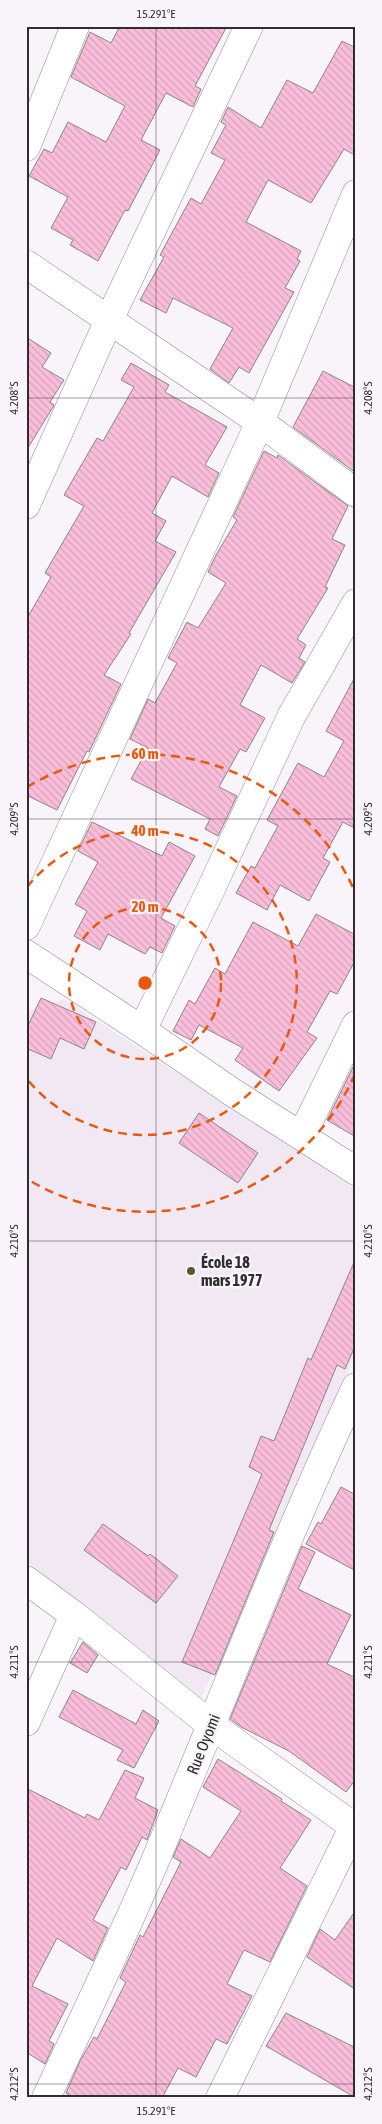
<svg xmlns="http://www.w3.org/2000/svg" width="382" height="2124" font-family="'Asap Condensed',sans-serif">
<defs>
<pattern id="building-back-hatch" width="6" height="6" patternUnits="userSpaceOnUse" patternTransform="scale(1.25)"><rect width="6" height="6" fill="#fabdda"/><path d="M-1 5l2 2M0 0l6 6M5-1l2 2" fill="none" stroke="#d7a3bb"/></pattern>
</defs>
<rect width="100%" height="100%" fill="#f8f4fa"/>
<path fill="#f1e8f4" d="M64 999 356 1189V1353L200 1701 26 1568V1011Z"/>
<path fill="url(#building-back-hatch)" stroke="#8c8689" d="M120 26H227L195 86 201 89 193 107 166 93 141 140 160 150 128 211 125 210 98 261 70 245 73 240 51 228 68 197 29 176 44 149 52 153 68 122 106 142 125 106 71 77 90 32 111 43Z
M342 41 356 48V156L344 149 311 203 268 180 246 222 301 251 297 259 300 261 285 288 294 292 249 373 239 367 229 383 210 369 233 328 173 298 166 313 140 300 164 257 160 255 191 198 201 204 225 160 211 153 226 125 221 122 228 107 261 128 287 80 313 93Z
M26 337 51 353 42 367 64 380 50 402 54 405 53 407 26 451Z
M131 363 169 385 165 392 227 427 205 465 219 473 208 497 172 476 152 513 166 521 155 541 176 552 129 633 131 634 104 675 121 684 89 752 87 751 57 810 26 795V620L51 577 45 573 84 506 64 495 97 438 103 441 134 387 121 380Z
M323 371 356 388V473L293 427Z
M264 451 277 458 278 455 348 506 332 539 345 545 325 587 328 588 297 639 306 645 299 658 305 662 292 683 261 665 240 705 265 718 246 752 240 749 219 787 237 796 218 836 205 829 210 819 131 779 148 748 130 739 148 699 155 703 177 663 168 658 187 622 198 628 226 583 208 572 216 555 237 520 233 517Z
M356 675V829L343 822 323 858 330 862 309 901 280 885 267 910 236 893 251 866 255 868 278 826 267 820 298 763 324 777 344 741 326 731Z
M92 822 162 856 169 842 195 856 161 918 175 926 162 953 150 947 145 954 108 934 100 950 74 936 87 911 75 904 98 862 78 851Z
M316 914 356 935V959L337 994 330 991 307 1032 317 1038 279 1091 235 1060 243 1048 199 1025 191 1040 173 1031 189 1000 195 1004 215 968 225 974 253 922 298 946Z
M41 998 96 1022 84 1049 60 1038 51 1059 26 1048V1030Z
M356 1061V1137L327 1120Z
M199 1113 258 1153 238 1183 179 1143Z
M356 1258V1344L345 1369 337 1365 269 1530 274 1532 215 1675 182 1662 262 1474 249 1467 261 1436 274 1441 308 1358 311 1360Z
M341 1487 356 1495V1571L306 1544 318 1522 321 1524Z
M103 1524 148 1556 150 1554 178 1576 156 1603 84 1550Z
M302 1546 315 1552 298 1589 351 1615 327 1664 356 1678V1779L346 1792 289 1751 241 1727 230 1719Z
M83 1642 98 1655 87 1673 70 1663Z
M73 1690 136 1724 143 1710 159 1721 134 1768 117 1760 123 1750 59 1717Z
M218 1759 282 1799 281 1801 311 1820 280 1868 307 1886 270 1962 244 1950 227 1984 252 1996 227 2044 216 2039 196 2077 178 2068 162 2098H75L66 2093 80 2061 94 2037 97 2039 126 1982 120 1978 140 1935 143 1937 181 1862 173 1857 181 1839 210 1858 241 1811 203 1787Z
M125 1770 144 1778 135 1798 158 1810 147 1840 142 1837 126 1870 121 1867 93 1920 108 1928 93 1961 57 1938 32 1986 68 2004 49 2041 54 2044 45 2064 26 2052V1788L85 1818 87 1814 99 1820Z
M356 1910V1990L307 1957 320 1929 335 1940Z
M286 2013 356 2048V2098L266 2046Z"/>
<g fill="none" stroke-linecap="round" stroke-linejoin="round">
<g stroke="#918e93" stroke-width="29">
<path id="minor" d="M26 147 75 26
M26 264 260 422 356 493
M26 505 109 320 249 26
M26 926 260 422 356 194
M26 954 142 1030 232 1092 356 1171
M142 1030 210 891 291 717 356 603
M302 1135 356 1025
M26 1580 74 1615 211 1725 356 1828
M26 1722 74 1615
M46 2098C83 2019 121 1941 155 1861 221 1703 283 1543 356 1387
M220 2098 356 1822"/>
</g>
<use href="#minor" stroke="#fff" stroke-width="28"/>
</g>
<path fill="none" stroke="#2f2d2f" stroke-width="1" stroke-opacity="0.45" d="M156 26V2098M26 398H356M26 819H356M26 1241H356M26 1662H356M26 2084H356"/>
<g fill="none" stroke="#e8590c" stroke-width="2.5" stroke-dasharray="9 6">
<circle cx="145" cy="983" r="76"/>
<path d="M27 887A152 152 0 1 1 27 1079"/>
<path d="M355 1074A229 229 0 0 1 27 1179M27 787A229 229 0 0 1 355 892"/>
</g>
<circle fill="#595926" stroke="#f8f4fa" stroke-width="2" cx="191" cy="1271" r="5"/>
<g text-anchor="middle" stroke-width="4.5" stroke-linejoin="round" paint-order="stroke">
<g font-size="16" font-weight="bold" fill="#2f2d2f" stroke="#f8f4fa" text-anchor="start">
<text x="201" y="1268">École 18<tspan x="201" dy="18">mars 1977</tspan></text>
</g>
<g font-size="16" fill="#2f2d2f" stroke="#f8f4fa">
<text transform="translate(203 1744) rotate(-68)" y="6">Rue Oyomi</text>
</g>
</g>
<circle cx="145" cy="983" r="8" fill="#e8590c" stroke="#f8f4fa" stroke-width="2.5"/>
<g font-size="15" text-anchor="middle" font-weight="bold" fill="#e8590c" stroke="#f8f4fa" stroke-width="4.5" stroke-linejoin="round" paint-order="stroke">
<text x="145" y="759">60 m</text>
<text x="145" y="836">40 m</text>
<text x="145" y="912">20 m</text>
</g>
<rect width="382" height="2124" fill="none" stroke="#f8f4fa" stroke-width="55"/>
<rect x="28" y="28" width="326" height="2068" fill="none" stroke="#2f2d2f" stroke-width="2"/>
<g font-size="12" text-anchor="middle" fill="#2f2d2f">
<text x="156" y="18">15.291°E</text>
<text transform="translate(14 398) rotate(-90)" y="4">4.208°S</text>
<text transform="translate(368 398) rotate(-90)" y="4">4.208°S</text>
<text transform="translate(14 819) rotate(-90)" y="4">4.209°S</text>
<text transform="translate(368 819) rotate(-90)" y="4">4.209°S</text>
<text transform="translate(14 1241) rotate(-90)" y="4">4.210°S</text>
<text transform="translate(368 1241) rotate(-90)" y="4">4.210°S</text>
<text transform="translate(14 1662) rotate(-90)" y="4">4.211°S</text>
<text transform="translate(368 1662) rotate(-90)" y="4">4.211°S</text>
<text transform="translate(14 2084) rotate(-90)" y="4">4.212°S</text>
<text transform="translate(368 2084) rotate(-90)" y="4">4.212°S</text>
<text x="156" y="2115">15.291°E</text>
</g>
</svg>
